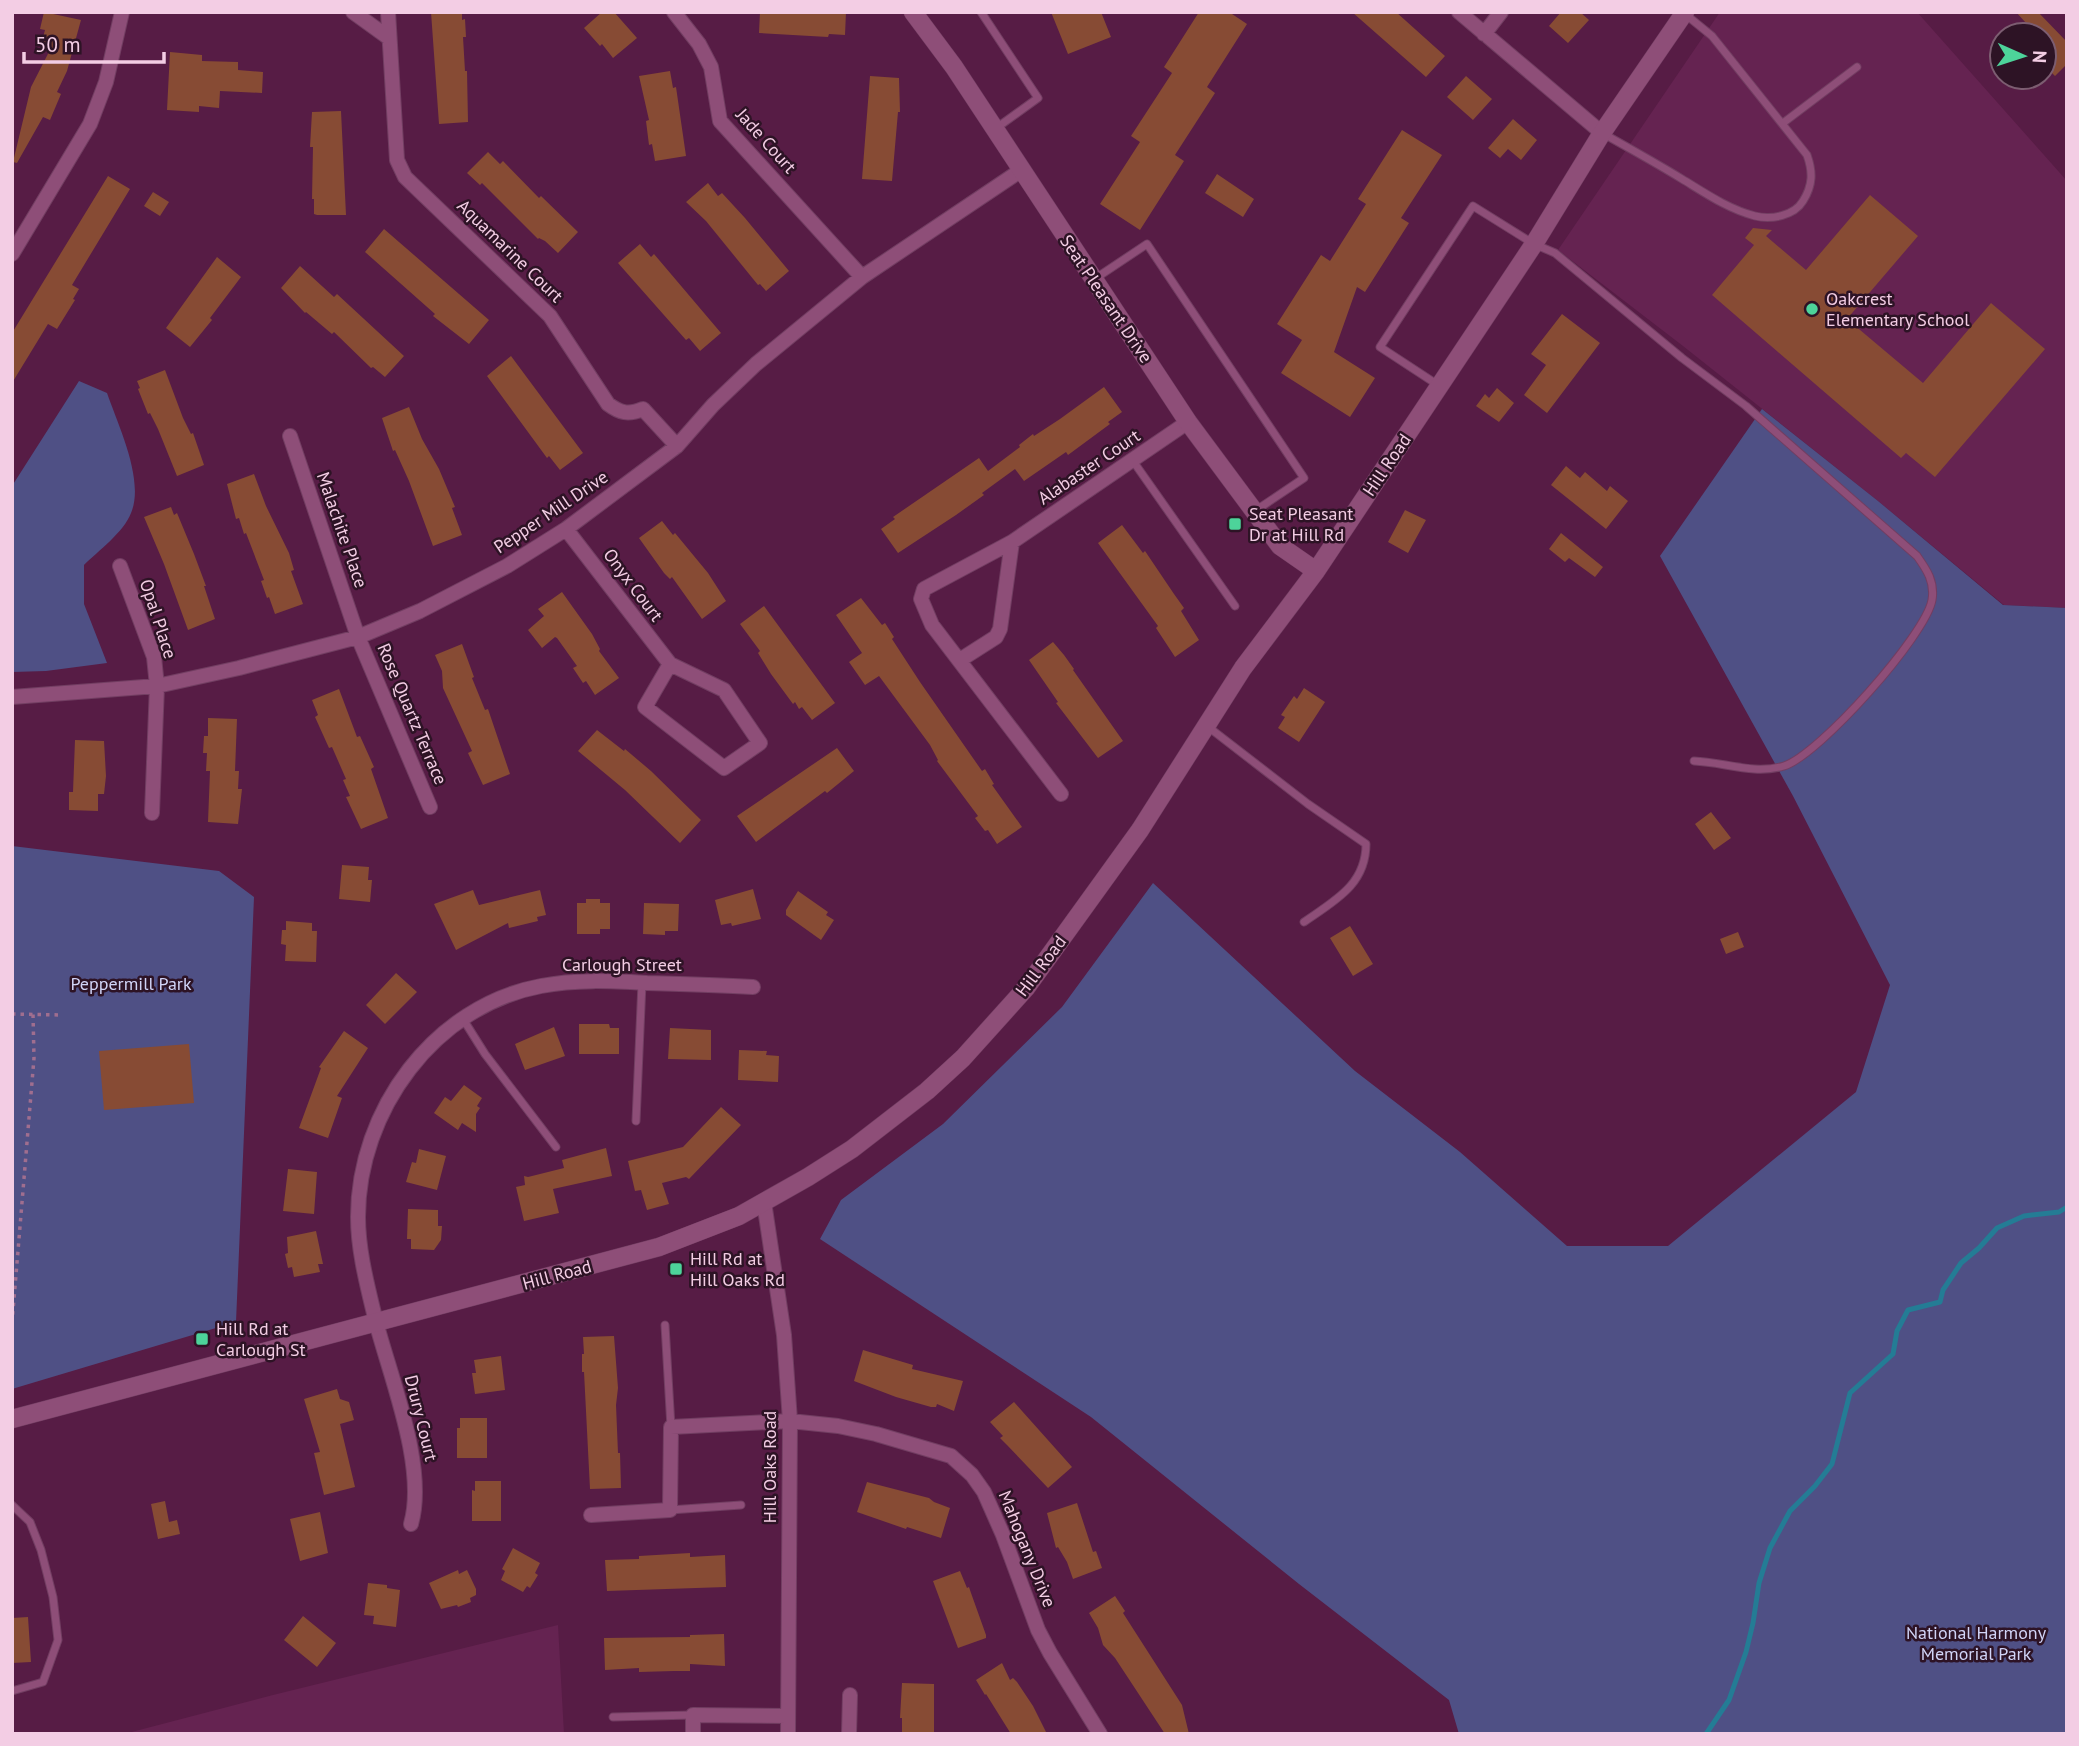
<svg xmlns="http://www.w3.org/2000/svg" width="2079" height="1746" font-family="'PT Sans',sans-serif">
<rect width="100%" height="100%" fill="#571c45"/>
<path fill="#652351" d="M1720 12H1917L2067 181V608L2004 605 1878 501 1683 346 1558 250Z
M558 1625 564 1734H124L273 1695Z"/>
<path fill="#4f5085" d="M79 381 107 393C118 425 145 480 131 513 124 532 98 551 84 565V604L107 663 46 671 12 672V486Z
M1762 409 1878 501 2003 605 2067 608V1734H1459L1449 1700 1299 1584 1091 1417 820 1239 841 1200 943 1124 1062 1007 1153 883 1355 1071 1460 1152 1567 1246H1668L1856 1092 1890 985 1793 796 1660 556Z
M12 846 219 871 254 897 236 1322 12 1389Z"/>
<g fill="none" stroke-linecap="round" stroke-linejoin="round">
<path stroke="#247c95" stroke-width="5" d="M1706 1734 1729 1700 1746 1652 1753 1623 1759 1583 1770 1548 1790 1511 1815 1486 1832 1464 1850 1393 1893 1354 1897 1331 1908 1310 1940 1302 1943 1290 1961 1263 1979 1248 1997 1228 2024 1216 2059 1212 2067 1207"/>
</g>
<path fill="#874b34" d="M44 12 81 20 67 71 57 92 61 94 50 120 43 117 17 163 13 162 31 87 51 48 41 45 45 30 40 29Z
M431 12H462V20L465 19 466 37H463L465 71H467L468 122 439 124Z
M602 12H614L637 38 613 58 602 44 600 46 584 28Z
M760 12H846L845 35 829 34 828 37 759 33Z
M1051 12H1101L1111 37 1068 54Z
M1199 12H1229L1247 24 1207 87 1215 93 1175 155 1184 161 1140 230 1100 204 1140 142 1131 136 1172 73 1164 67Z
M1352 12H1396L1445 56 1426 77Z
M1561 12H1580L1589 20 1568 43 1549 26Z
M2016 12H2038L2067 42V64L2055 76 2044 65V35H2037Z
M170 52 202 55V61L238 62V70L263 72 262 93 220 91 219 108 199 106V112L167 110Z
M670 71 673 88 676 87 686 156 655 161 652 144 649 145 646 121 649 120 639 76Z
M870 76 899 78 900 112H898L892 181 862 179Z
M1466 76 1492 99 1473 120 1447 97Z
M341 111 346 215H317L314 214V199H312L313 147H310L312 112Z
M1513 119 1537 140 1521 160 1508 149 1500 158 1488 148Z
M1402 130 1442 155 1401 218 1409 223 1365 292 1357 287 1334 352 1375 378 1350 417 1281 373 1302 340 1277 324 1321 255 1330 261 1366 204 1358 199Z
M488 152 500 164 503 161 539 198 541 196 578 232 558 253 545 241 539 238 538 239 482 183 480 185 467 173Z
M1217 174 1254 199 1243 217 1205 193Z
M108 176 130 189 72 285 79 289 73 299 75 300 57 329 48 324 12 383V333Z
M708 183 718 196 722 193 745 218 789 271 766 291 760 284 758 285 706 221 686 202Z
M153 192 169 202 160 216 144 206Z
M1870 195 1918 236 1847 319 1923 383 1991 303 2045 349 1935 477 1906 453 1901 458 1712 295 1754 245 1745 238 1753 228 1772 230 1766 236 1806 270Z
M384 229 489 320 469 344 433 316 435 314 365 252Z
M640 244 651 257 654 254 721 333 700 351 689 338 686 340 618 263Z
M217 257 241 277 210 318 212 320 190 347 166 328Z
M300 266 334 297 337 294 404 356 385 377 373 367 371 368 334 332 332 334 306 312 305 313 281 288Z
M1562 314 1600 343 1547 413 1524 395 1546 365 1531 354Z
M511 356 583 453 560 470 549 456 547 458 487 376Z
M165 370 183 418 191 434 193 433 204 465 177 476 158 429 150 413 148 414 138 389 140 388 137 381Z
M1104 387 1122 412 1108 422 1110 424 1068 455 1066 452 1024 481 1015 469 982 493 984 495 956 515 898 553 881 529 895 519 893 517 979 458 988 471 1020 447 1019 445 1033 434 1034 436 1060 419Z
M1497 388 1514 403 1499 422 1476 406 1485 394 1489 398Z
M409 407 422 439 439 469 455 507 452 508 462 535 433 546 409 481 395 450 393 451 382 418Z
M1566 466 1580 478 1585 472 1607 491 1610 486 1628 501 1606 529 1551 485Z
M254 474 266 506 289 553 294 570 291 571 303 604 275 614 269 597 267 598 261 581 264 580 246 533 244 534 239 518 236 519 227 484Z
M171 507 174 515 177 513 194 554 206 586H204L215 619 188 630 164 564 144 517Z
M1405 510 1426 520 1408 553 1388 542Z
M662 521 673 535 675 533 708 573 726 601 702 619 672 577 670 579 664 573 639 538Z
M1122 525 1143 553 1145 551 1174 594 1184 608 1181 611 1199 640 1175 657 1156 628 1158 626 1098 543Z
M1561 533 1603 567 1595 577 1569 558 1565 562 1549 549Z
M562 592 592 634 600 649 599 651 619 678 595 695 586 681 583 683 573 668 577 666 557 638 555 637 542 648 528 630 544 616 538 609Z
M861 598 882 625 885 623 894 637 892 639 920 682 982 771 985 769 994 784 992 785 1022 827 997 844 988 830 985 831 975 818 978 816 937 761 938 760 930 745 879 676 865 685 849 662 862 653 836 615Z
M764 606 835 703 812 720 802 707 799 709 795 702 793 704 771 674 758 653 760 651 740 624Z
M1053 642 1064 655 1074 669 1073 670 1123 741 1098 758 1056 703 1058 702 1029 660Z
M462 644 474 677 472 678 485 710 488 709 510 774 483 785 468 753 472 751 443 688 442 671 435 655Z
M1304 688 1325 702 1299 742 1278 728 1285 717 1281 715 1294 696 1297 699Z
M339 689 357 737 360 736 374 767 371 769 388 818 361 829 346 797 350 796 343 780 346 779 332 747 329 748 315 717 318 715 312 700Z
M208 718 237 719 235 771H239L238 789H242L238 824 208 822 210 771H206L207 753H203L204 736H208Z
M597 730 624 751 625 749 651 771 701 820 680 843 625 790 578 751Z
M75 740 104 741 106 776 104 794H98V811L69 810V792H73Z
M837 748 854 771 827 793 825 791 756 842 737 816Z
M1711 812 1731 838 1714 850 1695 824Z
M342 865 369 867 368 880H372L370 902 339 899Z
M753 889 761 919 732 926 731 923 721 925 715 900Z
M473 890 479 905 540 890 546 915 537 917 538 921 509 928 508 923 456 950 434 904Z
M798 891 828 912 826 915 834 920 821 940 786 915V910Z
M586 899H600V903H610V929H600V934H577V903H586Z
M644 903 679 904 678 931H665V935L643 934Z
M286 921 312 923V931H317L316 962 285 961 286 945 281 944 282 930H286Z
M1350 926 1373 964 1353 976 1330 938Z
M1738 932 1744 947 1726 954 1720 939Z
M396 973 417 992 385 1024 366 1005Z
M579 1024H609L610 1028H619V1054H579Z
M554 1027 565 1056 525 1070 515 1044Z
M670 1028 711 1030V1060L668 1059Z
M344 1031 368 1048 337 1096 342 1098 328 1138 299 1128 321 1068 319 1067Z
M189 1044 194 1103 104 1110 99 1051Z
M739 1050 767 1051 766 1055 779 1056 778 1082 738 1080Z
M464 1085 482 1098 477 1106 480 1108 476 1114V1132L462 1123 458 1130 434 1113 445 1097 451 1101Z
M721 1107 741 1125 689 1179 686 1177 662 1183 669 1204 647 1210 641 1190 635 1191 628 1161 683 1147Z
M606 1148 612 1176 553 1189 559 1213 524 1221 516 1187 525 1185 524 1176 528 1177 564 1168 562 1160Z
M419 1149 446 1156 437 1190 406 1182 412 1162 416 1163Z
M288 1169 317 1172 314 1214 283 1211Z
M408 1209 438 1210V1226H442L441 1240 434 1250 411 1249V1239H407Z
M316 1231 323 1264H318L320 1272 294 1277 292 1267 288 1268 285 1254 288 1253 287 1237Z
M614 1336 618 1388 616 1405 618 1453H620L621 1488 590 1489 584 1372H582V1354H584L583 1337Z
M863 1350 913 1365 912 1369 963 1381 954 1411 937 1404 936 1407H931L896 1397 854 1381Z
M501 1356 505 1390 475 1394 472 1373H476L474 1360Z
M337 1389 340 1399 349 1402 354 1420 340 1424 355 1487 324 1495 314 1453 320 1452 304 1399Z
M1014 1402 1072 1467 1048 1488 1007 1445 1000 1438 1003 1436 990 1422Z
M460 1418H487V1458H457V1428H460Z
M475 1481H501V1521H472V1490L475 1491Z
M867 1482 929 1498 934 1502 950 1508 941 1538 907 1527 906 1529 857 1512Z
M165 1501 169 1522 177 1520 180 1534 158 1539 151 1504Z
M1077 1503 1093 1552 1096 1551 1102 1568 1073 1579 1067 1562 1058 1547 1056 1548 1047 1513Z
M320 1512 328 1553 300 1561 290 1519Z
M513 1548 540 1563 535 1573 538 1575 530 1588 527 1586 523 1592 501 1580 505 1571 502 1569Z
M690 1553V1557L725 1555 726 1587 607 1591 605 1560 639 1559V1556Z
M458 1570 459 1574 467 1570 476 1589V1595L470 1598 471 1602 458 1607 457 1605 441 1609 429 1583Z
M960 1571 967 1588 969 1587 971 1593 986 1635V1638L958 1648 933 1581Z
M368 1583 387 1585V1588L400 1590 396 1627 373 1624 374 1616 364 1615Z
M1115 1596 1125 1611 1123 1613 1182 1705 1189 1734H1165L1115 1658 1103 1645 1098 1628 1089 1613Z
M303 1616 336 1643 317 1667 284 1640Z
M28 1617 31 1662 12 1663V1618Z
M724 1634 725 1666 690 1664V1671H674L639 1672V1668L605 1670 604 1638 690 1637V1635Z
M1002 1663 1010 1680 1013 1678 1017 1682 1033 1706 1047 1734H1011L986 1694 985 1695 976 1680Z
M902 1683 934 1684V1734H902V1718H900Z"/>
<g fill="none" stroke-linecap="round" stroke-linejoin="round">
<g stroke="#723e62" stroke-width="9">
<path id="service" d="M981 12 1038 98 995 129
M1783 123 1857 67
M1602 133C1629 148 1656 163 1682 179 1705 193 1728 209 1755 216 1771 220 1794 216 1803 201 1813 185 1813 172 1807 155L1712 36 1685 14
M1093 280 1147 244 1304 478 1255 511
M1438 385 1380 347 1473 206 1534 244 1555 253 1682 358 1746 406 1917 556C1927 570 1935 582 1932 600 1926 635 1819 755 1784 766 1753 775 1724 762 1694 761
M1133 461 1235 606
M1207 726 1308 804 1366 844C1366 885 1334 901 1304 922
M463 1019 485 1054 556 1147
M636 1121 642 983
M665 1325 671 1427
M12 1505 30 1522 41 1550 53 1597 58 1640 43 1682 12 1691
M670 1510 741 1505
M613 1717 692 1715"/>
</g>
<g stroke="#723e62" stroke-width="16">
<path id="minor" d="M353 12 389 38
M388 12 397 160 405 177 550 316 608 404C620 413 628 415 643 409L677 446
M674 12 699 44 711 67 720 121 862 277
M1459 12 1602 133
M1484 34 1501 12
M12 254 90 124 106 82 122 12
M290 436 358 637 430 807
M566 529 670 664 724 690 760 743 724 768 645 707 670 664
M1012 542 924 589 921 599 932 625 1061 794
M120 566 154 657 157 686 152 813
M960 660 996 637 1000 629 1012 542 1188 422
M12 697 157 686 239 668 358 637 420 611 507 566 566 529 677 446 713 405 756 364 862 277 1020 171
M764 1202 784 1335 790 1421 788 1734
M591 1515 670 1510 671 1427 790 1421 838 1426 876 1434 951 1456 972 1475 984 1492 1003 1535 1038 1630 1050 1653 1100 1734
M411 1524C427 1468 391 1379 376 1322 368 1288 358 1252 358 1217 358 1111 434 1006 541 986 576 979 611 981 647 983 682 984 717 985 753 987
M693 1734V1715L788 1716
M849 1734 850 1695"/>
</g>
<g stroke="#723e62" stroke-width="19">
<path id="tertiary" d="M913 12 954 67 1188 422 1280 546 1316 571
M12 1419 659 1247 739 1216 808 1177 852 1149 927 1091 963 1058 1026 988 1140 830 1243 668 1316 571 1534 244 1602 133 1685 12"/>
</g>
<path stroke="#a06e8f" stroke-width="3.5" stroke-dasharray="3.5 5" stroke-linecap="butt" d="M12 1014 61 1015
M12 1323 34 1058 33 1014"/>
<use href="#service" stroke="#8e4e78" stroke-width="7"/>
<use href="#minor" stroke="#8e4e78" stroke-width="14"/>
<use href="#tertiary" stroke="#8e4e78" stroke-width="18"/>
</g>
<g fill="#4dd39a" stroke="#2d1325" stroke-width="2.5">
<circle cx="1812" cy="309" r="7"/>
<rect x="1228" y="517" width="14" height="14" rx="3.5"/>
<rect x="669" y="1262" width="14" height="14" rx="3.5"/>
<rect x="195" y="1332" width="14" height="14" rx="3.5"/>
</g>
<g text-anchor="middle" stroke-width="5" stroke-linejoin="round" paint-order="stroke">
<g font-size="18" fill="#f3cde4" stroke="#2d1325">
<text transform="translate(766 141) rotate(48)" y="6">Jade Court</text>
<text transform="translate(510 251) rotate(44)" y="6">Aquamarine Court</text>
<text transform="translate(1106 299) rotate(56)" y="6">Seat Pleasant Drive</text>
<text transform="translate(1387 465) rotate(-56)" y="6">Hill Road</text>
<text transform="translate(1089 467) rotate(-34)" y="6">Alabaster Court</text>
<text transform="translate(551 512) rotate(-34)" y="6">Pepper Mill Drive</text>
<text transform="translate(342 530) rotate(71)" y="6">Malachite Place</text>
<text transform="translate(633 585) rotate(53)" y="6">Onyx Court</text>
<text transform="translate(158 619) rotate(72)" y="6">Opal Place</text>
<text transform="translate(412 714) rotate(67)" y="6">Rose Quartz Terrace</text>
<text x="622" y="971">Carlough Street</text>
<text transform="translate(1041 966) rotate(-53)" y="6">Hill Road</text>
<text transform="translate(557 1275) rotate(-15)" y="6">Hill Road</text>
<text transform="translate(421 1418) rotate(76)" y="6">Drury Court</text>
<text transform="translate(770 1467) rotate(-90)" y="6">Hill Oaks Road</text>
<text transform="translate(1027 1549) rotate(68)" y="6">Mahogany Drive</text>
</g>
<g font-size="18" fill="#f3cde4" stroke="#2d1325" text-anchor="start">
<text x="1826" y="305">Oakcrest<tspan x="1826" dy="21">Elementary School</tspan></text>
<text x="1249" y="520">Seat Pleasant<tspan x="1249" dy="21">Dr at Hill Rd</tspan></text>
<text x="690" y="1265">Hill Rd at<tspan x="690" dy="21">Hill Oaks Rd</tspan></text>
<text x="216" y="1335">Hill Rd at<tspan x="216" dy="21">Carlough St</tspan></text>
</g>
<g font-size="18" fill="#d1d4f7" stroke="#2d1325">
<text x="131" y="990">Peppermill Park</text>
<text x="1976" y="1639">National Harmony<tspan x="1976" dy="21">Memorial Park</tspan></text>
</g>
</g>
<rect width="2079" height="1746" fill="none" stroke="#f3cde4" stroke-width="28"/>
<g transform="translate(2023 56) rotate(93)"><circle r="33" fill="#2d1325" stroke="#7c5d71" stroke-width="2"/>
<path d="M0-5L12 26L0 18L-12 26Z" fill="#4dd39a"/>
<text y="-10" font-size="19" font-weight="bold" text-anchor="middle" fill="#f3cde4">N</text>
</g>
<path d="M24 52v10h140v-10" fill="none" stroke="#f3cde4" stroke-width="3.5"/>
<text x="35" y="52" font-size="21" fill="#f3cde4" stroke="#2d1325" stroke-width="5" paint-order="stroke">50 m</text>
</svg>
